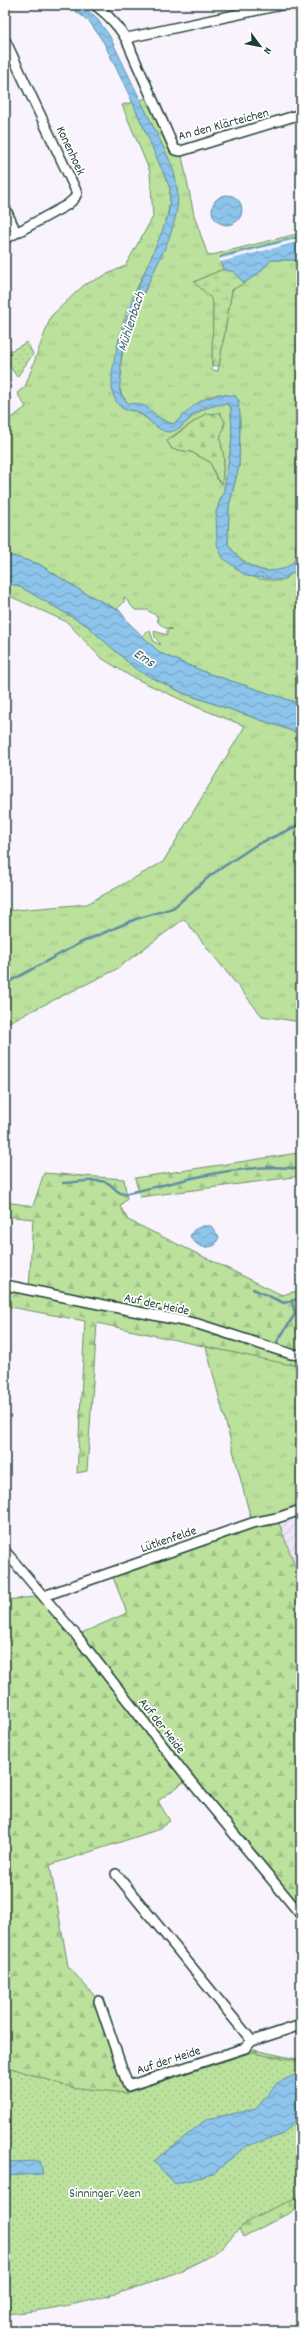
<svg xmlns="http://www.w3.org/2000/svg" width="306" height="2336" font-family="Dekko,sans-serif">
<defs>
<pattern id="industrial-furrows" width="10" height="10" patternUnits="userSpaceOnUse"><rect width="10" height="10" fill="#efe5fa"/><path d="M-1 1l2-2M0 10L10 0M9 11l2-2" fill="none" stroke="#ccc5d7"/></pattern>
<pattern id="grass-tufts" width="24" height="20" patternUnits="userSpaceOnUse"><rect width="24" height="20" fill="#bbe19d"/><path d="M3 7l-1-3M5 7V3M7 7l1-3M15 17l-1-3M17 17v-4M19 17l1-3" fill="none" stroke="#a0c288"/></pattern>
<pattern id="forest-firs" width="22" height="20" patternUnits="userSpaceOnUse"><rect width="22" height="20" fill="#bbe19d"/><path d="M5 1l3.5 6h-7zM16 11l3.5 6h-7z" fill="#a0c288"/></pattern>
<pattern id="wetland-marsh" width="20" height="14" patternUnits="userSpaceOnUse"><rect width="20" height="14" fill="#bbe19d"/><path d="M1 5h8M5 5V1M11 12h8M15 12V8" fill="none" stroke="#a0c288"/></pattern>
<pattern id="park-dots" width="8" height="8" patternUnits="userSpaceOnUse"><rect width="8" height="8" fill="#bbe19d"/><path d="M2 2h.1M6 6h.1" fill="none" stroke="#a0c288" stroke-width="1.8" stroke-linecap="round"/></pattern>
<pattern id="water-waves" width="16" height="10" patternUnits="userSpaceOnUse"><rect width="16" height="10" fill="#8dc4eb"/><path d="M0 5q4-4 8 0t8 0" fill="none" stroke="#73a0bf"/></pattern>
</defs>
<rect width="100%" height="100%" fill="#f8f3fd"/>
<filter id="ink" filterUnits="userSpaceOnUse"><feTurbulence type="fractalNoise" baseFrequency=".025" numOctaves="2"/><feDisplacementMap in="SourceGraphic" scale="8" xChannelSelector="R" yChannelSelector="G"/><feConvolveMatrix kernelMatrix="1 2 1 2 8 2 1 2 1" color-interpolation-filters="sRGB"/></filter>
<g filter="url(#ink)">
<path fill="url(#industrial-furrows)" d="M301 1510V1582L277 1518Z"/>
<path fill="url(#grass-tufts)" stroke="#6d8f68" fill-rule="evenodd" d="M147 98 170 150 181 151 194 215 208 256 301 233V236L221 256 223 269 194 282 211 297 213 304 212 370 218 371 232 290 258 274 271 260H301V540L296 550 297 557C277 585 243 567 228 544L229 506 239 466 240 423 238 407 240 402 235 396 220 394 207 397 173 424 154 416 150 410 128 403 122 395 118 383 122 374 120 368 125 337 170 233C188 179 162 148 140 100Z
M133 102 170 188C172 228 145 267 130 303 119 330 114 361 113 390L130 411H136L158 427 180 428C190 418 216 395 231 407L232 439 224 490 216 512 218 518 217 534 237 570 259 579 279 581 301 567V704L207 673 160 653 142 637 147 631H150L154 642 161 645 155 637 154 631 167 635V630L172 629 165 628 158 622 157 616 147 610H135L124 597V602L117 609 120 611 83 592 39 564 5 554V423L26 407 17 393 25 387 51 316 84 285 125 266 153 217 150 172 122 105ZM220 413 225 422 220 439 224 458 222 484 217 479 210 462 191 452 172 449 167 440 205 414Z
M5 583 19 586 86 625 137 670 183 693 301 734V1022L262 1016 184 919 115 970 5 1024V911L87 904 163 862 245 726 199 708 130 676 100 657 67 622 5 594Z
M206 1347 301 1365V1510L252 1523Z"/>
<path fill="url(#forest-firs)" stroke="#6d8f68" d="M220 413 225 422 220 439 224 458 222 484 217 479 210 462 191 452 172 449 167 441 205 414Z
M298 1153H301V1176L140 1197 135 1178Z
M44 1173 124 1179 127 1199 120 1206 128 1220 282 1295 301 1290V1365L286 1364 97 1323 87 1471 77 1473 85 1321 5 1306V1285L29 1290 33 1219 5 1216V1202L33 1206Z
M277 1518 301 1582V1915L188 1779 158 1801 170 1821 157 1830 50 1865 68 1966 99 2001 128 2086 245 2048 301 2060V2207L243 2237 239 2229C214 2256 192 2267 157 2279L5 2077V1600L44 1596 77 1635 127 1613 111 1572Z"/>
<path fill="url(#wetland-marsh)" stroke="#6d8f68" d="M223 269 234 272 244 283 232 290 219 366 212 365 213 304 210 297 194 282Z"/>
<path fill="url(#park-dots)" stroke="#6d8f68" d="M27 342 33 354 17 377 5 359V354Z
M256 2051 257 2054 301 2061V2197C280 2205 257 2213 239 2229 230 2237 224 2247 213 2254 155 2288 72 2309 5 2314V2066L70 2087 126 2093Z"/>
<path fill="url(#water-waves)" stroke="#618ea2" d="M67 5H79L94 15 109 35 169 159C177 177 180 196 176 215 165 267 117 320 121 372 122 385 114 391 128 403 135 404 139 403 146 407 157 413 157 421 173 424 185 416 197 398 213 397L217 394 235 396 238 399V407L240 412 239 466 229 506 228 544C241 564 261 577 285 568 292 565 297 559 298 552L295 547 301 540V567L283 580 246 576 223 558 217 544 216 512 224 490 232 439 231 407C225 402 221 404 214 406 208 408 203 408 197 412 188 418 181 432 168 432 158 432 146 415 136 411 131 409 128 412 122 408 86 382 157 251 167 218 170 208 170 198 170 188L131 99 104 43 89 21Z
M212 210a15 15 0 1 1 30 0a15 15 0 1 1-30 0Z
M301 236V260H271L258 274 244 283 234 272 223 269 220 257Z
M5 554 39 564 83 592 120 611 128 622 160 653 207 673 301 704V734L183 693 137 670 86 625 19 586 5 583Z
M202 1226H211L219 1237 215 1245C204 1250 196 1246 190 1236L194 1230Z
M297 2074 301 2075V2115L282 2135 246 2146 213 2174 175 2184 154 2161 207 2119 256 2109 277 2083Z
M40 2161 43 2174 5 2176V2162Z"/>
<path fill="#f8f3fd" d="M301 238V241L220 262 219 259Z"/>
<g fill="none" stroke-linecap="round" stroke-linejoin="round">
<path stroke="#618ea2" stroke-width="2.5" d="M5 984 80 943 136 919 173 908 211 875 256 845 301 824
M63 1183C75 1183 94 1178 106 1182 114 1185 115 1193 124 1194 180 1182 244 1161 301 1169
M253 1289 284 1303 301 1298
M277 1342 295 1314 292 1301"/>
<g stroke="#1f3d34" stroke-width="12">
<path id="minor" d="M95 5C112 18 126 33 132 53L175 150 181 151 301 114
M127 38 281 5
M5 40 77 193 74 199 67 205 5 239
M5 208 16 232
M5 1285 198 1324 291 1354 301 1355
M5 1551 76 1635 188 1778 301 1915
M44 1596 252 1523 277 1518 301 1510
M116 1874 252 2041
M99 2001 128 2086 245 2048 252 2041 301 2025"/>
</g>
<use href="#minor" stroke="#fff" stroke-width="9"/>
</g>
</g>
<g text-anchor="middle" stroke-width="3.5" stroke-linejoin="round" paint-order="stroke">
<g font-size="13" fill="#1f3d34" stroke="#fff">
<text transform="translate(223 123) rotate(-15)" y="5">An den Klärteichen</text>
<text transform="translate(72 150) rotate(65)" y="5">Konenhoek</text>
<text transform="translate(157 1303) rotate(12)" y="5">Auf der Heide</text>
<text transform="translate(168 1538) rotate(-19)" y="5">Lütkenfelde</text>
<text transform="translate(163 1725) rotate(52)" y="5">Auf der Heide</text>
<text transform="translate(168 2059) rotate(-18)" y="5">Auf der Heide</text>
</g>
<g font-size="13" fill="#3e5e49" stroke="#fff">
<text x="105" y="2197">Sinninger Veen</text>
</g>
<g font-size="14" font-style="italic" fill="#3a5f62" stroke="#fff">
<text transform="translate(130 321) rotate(-72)" y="5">Mühlenbach</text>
<text transform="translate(145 657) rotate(33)" y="5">Ems</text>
</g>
</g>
<rect width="306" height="2336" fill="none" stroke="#fff" stroke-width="20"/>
<rect x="10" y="10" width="286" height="2316" fill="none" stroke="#1f3d34" stroke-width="1.5" filter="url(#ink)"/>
<g transform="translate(260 46) rotate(122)" stroke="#ffffff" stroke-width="3" paint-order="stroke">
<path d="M0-3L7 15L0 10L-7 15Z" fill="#1f3d34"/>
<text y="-6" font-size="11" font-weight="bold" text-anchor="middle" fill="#1f3d34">N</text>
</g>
</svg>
